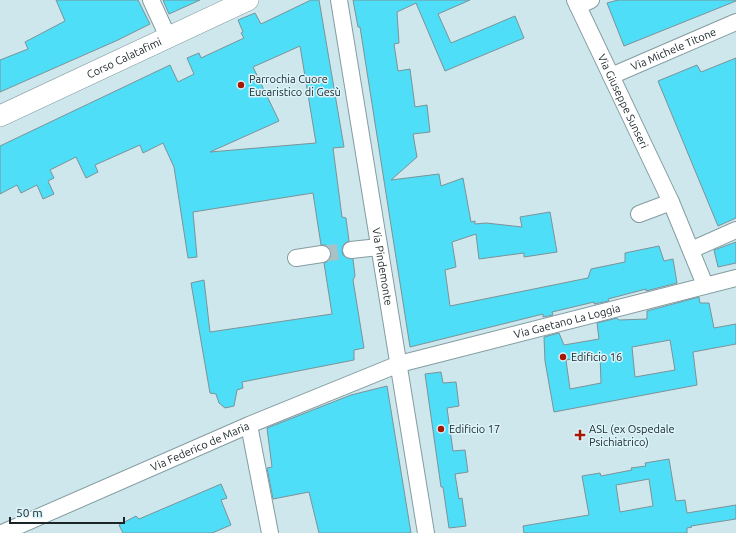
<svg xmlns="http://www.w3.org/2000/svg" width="736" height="533" font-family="Ubuntu,sans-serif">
<rect width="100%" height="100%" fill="#cde7ec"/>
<path fill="#4edef8" stroke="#7b9398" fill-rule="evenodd" d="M56 0H138L150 24 118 40 0 92V60L28 49 25 42 65 21Z
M163 0H200L169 14Z
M311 0H319L344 147 333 148 342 217 346 218 349 241 345 243 343 246 342 251 343 255 347 258 353 259 355 276 353 280 364 348 354 350V360L242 382 243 388 237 390 234 406 225 408 219 403 216 394 210 393 191 283 204 280 210 332 332 314 324 263 328 261 331 258V253L329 248 326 245H321L313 193 193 212 197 257 188 258 174 167 163 143 143 153 140 145 95 165 98 172 86 178 76 157 50 170 54 178 48 181 54 194 43 199 37 185 21 193 17 185 0 194V146L170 65 178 82 194 74 187 58 199 53 201 58 244 38 241 33 243 32 238 20 255 13 261 24ZM300 46 316 143 210 152 279 121 253 67Z
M353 0H470L438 14 451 43 515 16 524 38 445 71 416 3 397 12 399 43 394 44 398 71 410 69 415 107 427 105 430 132 413 134 417 157 391 180 439 174 441 186 463 178 471 222 475 221V224L486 223 522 227 520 217 550 212 557 252 524 257V253L479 259 476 234 452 242 456 267 445 270 450 306 588 278 591 269 625 262V253L659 246 664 261 673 259 677 283 646 291V289L608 299 609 301 594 304V302L552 312 553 315 543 317V314L410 347 360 27H358Z
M618 0H736V1L624 46 607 3Z
M736 58V218L718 226 658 81 697 65 701 72Z
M736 242V263L718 267 714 250Z
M699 297 700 303H709L714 328 736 324V344L693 352 697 385 554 412 545 361 544 337 559 333 564 345 599 339 597 323 617 318 619 320 647 319V311ZM670 340 675 370 635 377 632 347ZM600 354 601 383 570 389 566 360Z
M441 372 443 383 456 382 459 406 447 408 453 451 465 450 468 472 455 474 459 499 462 498 466 526 449 528 443 487H441L425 374Z
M387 386 411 533H319L309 492 273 499 267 468 272 467 267 428 351 395Z
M669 459 676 501 685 500 687 513 736 505V519L691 526 692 527 687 528V533H524L523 526 589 515 582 476 600 473 601 476 632 470 631 468 646 466 645 463ZM649 479 653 506 620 512 616 485Z
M221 484 227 498 221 500 231 525 212 533H123L119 525 136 516 139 519Z"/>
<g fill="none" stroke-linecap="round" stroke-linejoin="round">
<path stroke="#a9c0c5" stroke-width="16" stroke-dasharray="16 8" stroke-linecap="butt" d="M322 254 351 250"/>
<g stroke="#849ca1" stroke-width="18">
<g id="minor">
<path d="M151 0 168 37"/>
<path id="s1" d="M339 0 426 533"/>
<path id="s2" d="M575 0 671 202 705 285"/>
<path d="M578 6 591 0"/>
<path id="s3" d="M611 76 736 22"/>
<path d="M639 214 671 202"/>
<path d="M351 250 379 247"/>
<path d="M691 250 736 230"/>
<path d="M296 258 322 254"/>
<path d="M249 425 270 533"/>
<path id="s4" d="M2 533 249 425 399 364 736 278"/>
</g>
</g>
<g stroke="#849ca1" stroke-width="22">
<g id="major">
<path id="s5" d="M0 116 248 0"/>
</g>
</g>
<use href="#minor" stroke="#fff" stroke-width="16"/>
<use href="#major" stroke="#fff" stroke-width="21"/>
</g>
<g fill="#a81800" stroke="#daf4fa" stroke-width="1.5">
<circle cx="241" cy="85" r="4"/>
<circle cx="563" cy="357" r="4"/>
<circle cx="441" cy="429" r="4"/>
<path d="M578 429h4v4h4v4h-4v4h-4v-4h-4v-4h4z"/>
</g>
<g text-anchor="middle" stroke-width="3" stroke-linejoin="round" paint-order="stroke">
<g font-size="11" fill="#1b2427" stroke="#daf4fa">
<text dy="4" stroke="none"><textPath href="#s3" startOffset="68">Via Michele Titone</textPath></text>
<text dy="4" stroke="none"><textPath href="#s5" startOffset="137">Corso Calatafimi</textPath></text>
<text dy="4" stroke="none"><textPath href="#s2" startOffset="112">Via Giuseppe Sunseri</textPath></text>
<text dy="4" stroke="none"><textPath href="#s1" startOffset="270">Via Pindemonte</textPath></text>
<text dy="4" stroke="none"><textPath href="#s4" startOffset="605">Via Gaetano La Loggia</textPath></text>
<text dy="4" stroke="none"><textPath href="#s4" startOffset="216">Via Federico de Maria</textPath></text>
</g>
<g font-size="11" fill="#1b2427" stroke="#daf4fa" text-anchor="start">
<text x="249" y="83">Parrochia Cuore<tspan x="249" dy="13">Eucaristico di Gesù</tspan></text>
<text x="571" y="361">Edificio 16</text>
<text x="449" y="433">Edificio 17</text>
<text x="589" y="433">ASL (ex Ospedale<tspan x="589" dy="13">Psichiatrico)</tspan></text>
</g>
</g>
<path d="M10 517v6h114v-6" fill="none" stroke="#1b2427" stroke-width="2"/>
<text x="16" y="517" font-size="12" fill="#1b2427" stroke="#daf4fa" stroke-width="3" paint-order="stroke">50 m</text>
</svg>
